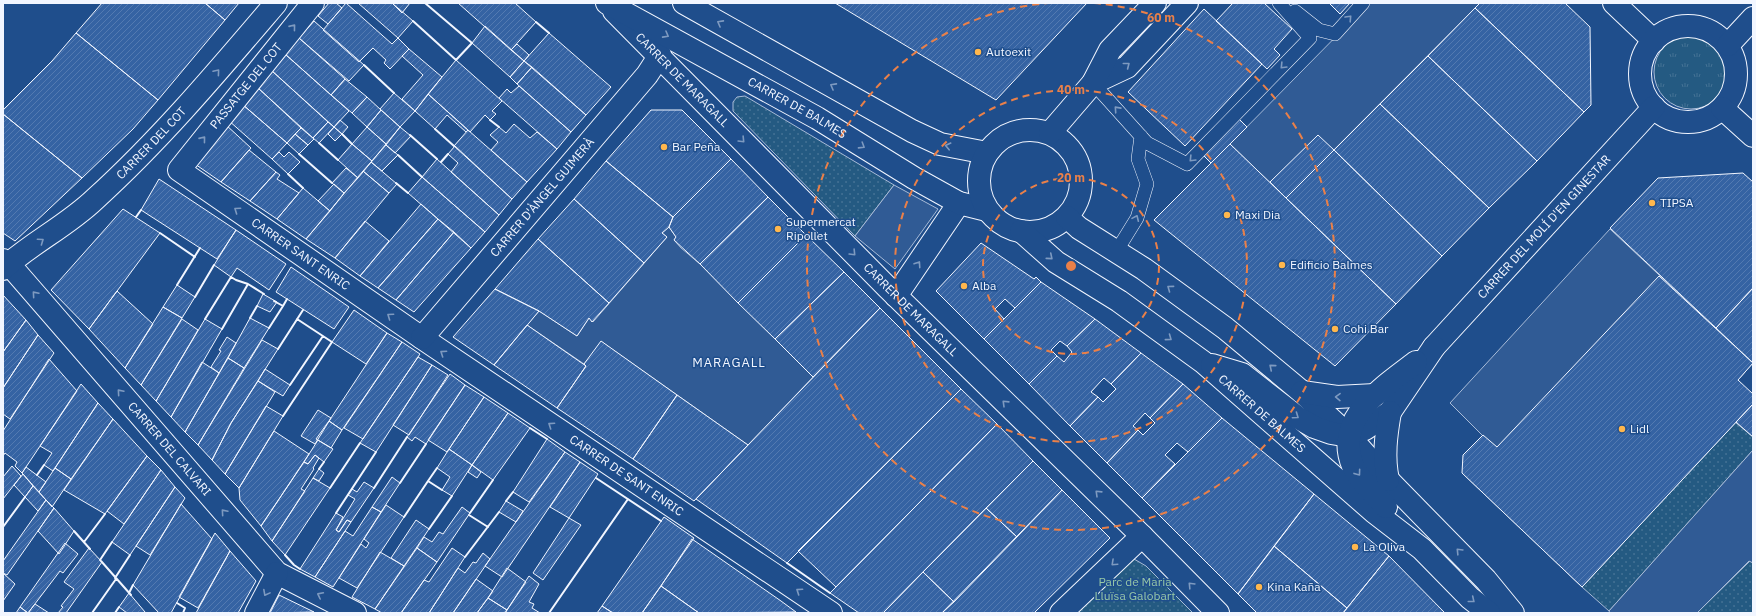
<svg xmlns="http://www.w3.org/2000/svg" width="1756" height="616" font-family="'IBM Plex Sans',sans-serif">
<defs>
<pattern id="grass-tufts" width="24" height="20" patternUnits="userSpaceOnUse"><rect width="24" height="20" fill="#245a82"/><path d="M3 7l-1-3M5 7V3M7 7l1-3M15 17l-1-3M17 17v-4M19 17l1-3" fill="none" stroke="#447295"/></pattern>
<pattern id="park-dots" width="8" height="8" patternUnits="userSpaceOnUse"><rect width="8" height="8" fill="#245a82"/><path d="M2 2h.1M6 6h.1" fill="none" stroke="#447295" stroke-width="1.8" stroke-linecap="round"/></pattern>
<pattern id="building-hatch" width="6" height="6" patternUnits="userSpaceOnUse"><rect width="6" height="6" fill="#3563a3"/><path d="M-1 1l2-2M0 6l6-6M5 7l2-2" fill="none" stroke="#537ab1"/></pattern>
</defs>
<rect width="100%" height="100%" fill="#1f4e8c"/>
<path fill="url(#grass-tufts)" stroke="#a8bbd7" d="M1654 72a37 37 0 1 1 74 0a37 37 0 1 1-74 0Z"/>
<path fill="url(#park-dots)" stroke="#a8bbd7" d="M745 96 894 185 855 236 733 111V102L737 97Z
M1735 422 1753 437V450L1609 611 1582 587Z
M1134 559 1146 566 1193 613H1076L1121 569Z
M1750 561 1753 563V613H1697Z"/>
<path fill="#305b95" stroke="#a8bbd7" d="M1369 3H1480L1286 198 1230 144Z
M894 185 938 209 895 269 855 236Z
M669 227 676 237 674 240 681 248 700 264 813 377 748 445 602 342 584 364 527 325 539 311 577 336 589 318 593 322 667 237 662 233Z
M1610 229 1753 363 1738 380 1753 404 1582 587 1462 473 1488 441 1450 403Z
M1753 450V563L1749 561 1697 613H1610L1609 611Z"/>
<path fill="url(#building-hatch)" stroke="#f2f6ff" d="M102 3H205L225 20 158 100 76 33Z
M205 3H239L225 20Z
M329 3H336L342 8 328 24 318 16Z
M346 3 392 44 398 38 409 49 390 69 384 63 386 60 373 48 359 62 323 30Z
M358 3H392L413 21 398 38Z
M392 3H410L402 13Z
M458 3H515L536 22 511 50Z
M835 3H1087L996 100Z
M1233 3H1264L1292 29 1274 49 1280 55 1267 69 1216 21Z
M1329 3H1350L1340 14Z
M1480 3H1565L1590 27 1591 105 1584 112 1475 8Z
M1475 8 1584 112 1537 161 1428 56Z
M1204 9 1262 64 1185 146 1128 92Z
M314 21 364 65 349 81 299 38Z
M485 26 524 61 510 77 472 43Z
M76 33 158 100 133 129 82 178 3 114V110L52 61Z
M549 33 611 87 586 115 524 61Z
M299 38 345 79 331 95 285 54Z
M517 44 529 55 524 61 511 50Z
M409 49 442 77 415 111 402 99 423 75 402 56Z
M285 54 349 111 334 127 271 70Z
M1428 56 1537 161 1489 208 1380 104Z
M456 60 502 101 492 111 496 114 490 120 485 115 470 132 428 94Z
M524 61 532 67 517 84 510 77Z
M532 67 586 115 571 132 517 84Z
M271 70 328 122 313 138 257 87Z
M345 79 367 97 352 113 331 95Z
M519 86 571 132 557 149 499 98 507 89 511 93Z
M257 87 301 128 287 143 242 104Z
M394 93 415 111 400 127 380 109Z
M428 94 468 130 466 132 447 115 435 129 415 111Z
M367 97 381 110 367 127 352 113Z
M242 104 287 143 272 159 228 120Z
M1380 104 1489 208 1442 256 1334 150Z
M381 110 400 127 386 144 367 127Z
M651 110H682L731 159 673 217 606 161Z
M3 114 82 178 15 241 3 233Z
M1236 116 1247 127 1211 163 1200 152Z
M340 120 348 127 342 134 334 127Z
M328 122 334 127 319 143 313 138Z
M225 124 251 148 221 182 192 162Z
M514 124 530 138 537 132 557 149 527 182 491 150 498 142 490 135 499 127 506 133Z
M334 127 342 134 335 141 328 134Z
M367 127 386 144 372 161 352 144Z
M400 127 411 136 395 153 386 145Z
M301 128 314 139 308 145 295 134Z
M468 130 527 182 512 199 454 146Z
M295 134 308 145 299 154 287 143Z
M1318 135 1334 150 1286 198 1270 182Z
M352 144 372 161 358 178 338 160Z
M1230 144 1396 304 1335 366 1154 220Z
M386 145 398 155 382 171 371 162Z
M455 146 512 199 499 215 451 172 458 163 448 154Z
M249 150 276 172 250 201 221 182Z
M1334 150 1442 256 1396 304 1286 198Z
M279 152 284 157 289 152 300 162 288 174 272 159Z
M437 159 499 215 485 232 422 177Z
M731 159 768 197 700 264 674 240 676 237 669 227 673 217Z
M606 161 673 217 669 227 662 233 667 237 644 263 574 199Z
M371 162 397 184 389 193 363 171Z
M346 168 358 178 344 193 332 183Z
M363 171 389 193 335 258 306 239Z
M276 172 280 175 277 179 299 193 277 219 250 201Z
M1743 173 1753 182V288L1716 328 1610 228 1658 178Z
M422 177 485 232 471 248 408 193Z
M159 179 236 230 217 259 141 210Z
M334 184 344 193 330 211 318 201Z
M303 188 330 211 306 239 277 219Z
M768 197 806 235 738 303 700 264Z
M574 199 644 263 609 303 538 239Z
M421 204 438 219 378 288 360 276Z
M123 209 160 233 89 329 51 290Z
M438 219 454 232 396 300 378 288Z
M365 221 389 241 360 276 335 258Z
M236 230 286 264 269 290 237 268 231 277 214 265Z
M454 232 471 248 414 312 396 300Z
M806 235 844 272 775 339 738 303Z
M538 239 609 303 592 322 589 318 577 336 539 311 495 289Z
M981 243 1034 279 1036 277 1041 282 1015 308 1005 299 995 309 1004 319 984 339 936 291Z
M291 267 349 307 334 329 276 292Z
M844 272 880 308 813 377 775 339Z
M1659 276 1753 363 1738 380 1753 394V404L1582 587 1462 473 1463 455 1483 435 1497 447Z
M1041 282 1095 319 1067 346 1060 341 1051 350 1057 356 1029 384 984 339Z
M177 285 195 297 182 318 163 307Z
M1753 288V363L1716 328Z
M495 289 539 311 494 365 453 337Z
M117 291 153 324 125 368 89 329Z
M263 294 277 302 270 312 257 306Z
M3 295 26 320 3 352Z
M163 307 182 318 141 385 125 368Z
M880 308 961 389 787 563 696 499Z
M354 310 387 333 366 364 332 342Z
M250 318 269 328 244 368 228 358Z
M182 319 198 330 156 401 141 385Z
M205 319 222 329 171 417 156 401Z
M1095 319 1141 353 1111 384 1104 378 1101 381 1091 392 1098 397 1070 426 1029 384 1057 356 1064 362 1072 352 1067 346Z
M26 320 38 335 3 388V352Z
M527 325 586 366 557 408 494 365Z
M387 333 402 342 342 430 329 421Z
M38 335 54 353 10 419 3 414V388Z
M227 337 236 343 219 373 211 367 221 351 219 350Z
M262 340 278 349 231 423 212 460 198 445Z
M601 341 677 395 633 459 557 408 586 366 584 364Z
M402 342 420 354 363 439 344 428Z
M1141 353 1183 384 1150 418 1145 413 1133 426 1138 430 1107 463 1070 426 1098 397 1103 402 1116 389 1111 384Z
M418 357 432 365 376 452 360 443Z
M228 358 244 368 198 445 185 432Z
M49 359 77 391 22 473 15 466 17 462 5 453 3 456V431Z
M202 362 219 373 185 432 171 417Z
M432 365 448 375 409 435 393 425Z
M265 369 290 385 283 396 258 381Z
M450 374 465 385 426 444 415 437 412 441 407 437Z
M258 381 275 392 225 474 212 460 231 423Z
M81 384 98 403 53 471 44 465 52 453 40 446Z
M1183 384 1222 418 1188 452 1177 443 1165 455 1175 464 1142 498 1107 463 1138 430 1143 435 1155 423 1150 418Z
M465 385 484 397 447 452 428 440Z
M961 389 997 424 836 587 798 551Z
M677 395 748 445 694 501 633 459Z
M484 397 508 413 472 465 449 449Z
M98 403 113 419 71 479 55 468Z
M1753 404V437L1736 422Z
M266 406 283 416 239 488 225 474Z
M318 410 331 418 315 444 301 436Z
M508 413 530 428 493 480 472 465Z
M1222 418 1314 494 1238 594 1142 498Z
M113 419 147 456 105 514 64 490Z
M329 421 342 430 331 448 316 439Z
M997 424 1033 461 923 572 883 613H859L830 593Z
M274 431 309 454 261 526 240 500 239 488Z
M547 439 565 452 529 502 513 492Z
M318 440 333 449 324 462 315 455 308 464 304 462Z
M449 449 472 465 452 496 442 490 450 477 437 468Z
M565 452 580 462 502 577 485 566Z
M315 455 319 458 313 468 314 469 301 489 305 491 272 541 261 526 304 462 308 464Z
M147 456 161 470 124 524 107 511Z
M1033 461 1062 490 1017 537 986 508Z
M580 462 598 474 569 518 550 507Z
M472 465 481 472 477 478 468 472Z
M12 466 21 476 3 499V477Z
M26 467 46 482 39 492 22 473Z
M55 468 71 479 52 507 39 492Z
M319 469 324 473 319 481 313 478Z
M161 470 175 487 130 555 112 542Z
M23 474 33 486 25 497 14 485Z
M392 477 400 483 381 512 372 507Z
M313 478 330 488 285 555 272 541Z
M364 482 374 488 351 522 347 520 339 532 336 530 355 499 348 495 352 489 357 492Z
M33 486 46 500 38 511 25 497Z
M175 487 185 498 150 555 136 546Z
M1062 490 1110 538 1034 613H942Z
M1314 494 1389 556 1347 608 1274 546Z
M46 500 54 508 7 575 3 573V561Z
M506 501 523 511 516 522 499 512Z
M181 504 212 539 171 613H159L133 585Z
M386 505 404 517 357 588 339 578 361 544 366 548 369 543 364 539Z
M372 507 381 512 333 587 315 577 345 531 353 536Z
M462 507 470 513 437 562 417 548 424 537 432 542 439 532 443 534Z
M54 508 74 531 59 554 38 531Z
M986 508 1017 537 954 602 923 572Z
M336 513 343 517 336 530 339 532 347 520 351 522 315 577 300 569Z
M664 517 694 538 642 613H613L602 606Z
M569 518 581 525 543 580 533 573Z
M416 520 429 529 404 566 391 558Z
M215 533 230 551 198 608 179 597Z
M692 539 781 601 796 612 699 613 661 586Z
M65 543 78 554 63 573 60 571 28 613 20 607Z
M1274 546 1347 608 1343 613H1257L1238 594Z
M89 548 102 562 66 613H58L63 607 61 606 74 589 64 582Z
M417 548 437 562 401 613H382L375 609Z
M452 548 465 557 429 613H401L424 580 429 582Z
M230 551 256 581 238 613H196Z
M380 552 404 566 375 609 352 597Z
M483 553 490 559 453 613H429L458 568 465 573 473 562 476 563Z
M1389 556 1445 613H1343Z
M507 568 526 582 507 610 488 598Z
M923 572 954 602 942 613H883Z
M3 573 15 584 3 601Z
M529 576 539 584 529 602 534 604 532 608 540 613H505Z
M476 579 493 591 477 613H453Z
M661 586 699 613H642Z
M129 593 145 612 144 613H127L119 607Z
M279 595 314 612 270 613Z
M488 598 507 610 505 613H477Z
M35 604 49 613H16L20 607 28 613Z
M602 606 613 613H597Z"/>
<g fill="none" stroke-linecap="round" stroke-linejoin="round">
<g stroke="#f2f6ff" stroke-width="14">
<path id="service" d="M1295 11 1319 30 1335 34 1363 3
M1093 83 1147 143 1187 164 1310 38 1279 3
M1116 252 1137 218 1147 184 1138 159 1141 136"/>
</g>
<g stroke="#f2f6ff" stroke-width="24">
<g id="minor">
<path id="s1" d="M313 3 179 170 422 338 831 613"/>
<path d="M1614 3 1654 41"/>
<path id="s2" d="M614 11 888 288 1142 536 1218 613"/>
<circle cx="1688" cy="74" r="48"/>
<path d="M1728 45 1753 18"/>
<path d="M1722 108 1753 136"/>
<path id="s3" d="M3 260 9 264 277 573 355 613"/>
<path id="s4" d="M3 269C31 243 67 226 95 199 161 139 218 71 276 3"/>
<path d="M896 296 959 203"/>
<path id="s5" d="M422 338 647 75 660 55"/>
<path id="s6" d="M1434 347 1654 107"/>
<path d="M256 613 277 573"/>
<path d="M1061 613 1142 536"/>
</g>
</g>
<g stroke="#f2f6ff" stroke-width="24">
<g id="tertiary">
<path id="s7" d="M607 3 817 118 914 178 959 203 987 210"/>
<path d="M684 3 912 131 940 144 987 153"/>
</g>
</g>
<g stroke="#f2f6ff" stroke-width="24">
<g id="secondary">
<path d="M1093 83 1127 67 1187 3"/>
<circle cx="1030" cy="181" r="51"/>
<path d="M1050 133 1093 83 1110 50 1155 3"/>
<path d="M1067 217 1079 228 1144 269 1225 328 1302 392 1349 436 1388 480 1486 580 1513 613"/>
<path id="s8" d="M1021 231 1056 262 1119 301 1203 362 1374 512 1422 549 1470 598 1489 613"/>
<path d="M1212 365 1242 374 1297 417 1314 427 1331 433 1349 436 1365 429 1390 412 1434 347"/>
<path d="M1302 392 1337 397 1375 395"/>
<path d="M1388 480C1383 457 1386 435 1390 412"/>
<path d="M1386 507C1375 495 1360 481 1353 466 1333 418 1384 387 1416 362"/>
</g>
</g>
<use href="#service" stroke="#1f4e8c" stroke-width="13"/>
<use href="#minor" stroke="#1f4e8c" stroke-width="22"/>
<use href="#tertiary" stroke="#1f4e8c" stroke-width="22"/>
<use href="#secondary" stroke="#1f4e8c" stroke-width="22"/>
<path stroke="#f2f6ff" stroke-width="2" d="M413 21 456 60 472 43 425 3
M536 22 549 33
M364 65 394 93
M490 120 499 127
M435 129 454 146
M342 134 352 144
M410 135 437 159
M319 143 338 160
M299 154 332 183
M398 155 422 177
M441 162 448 154
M288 174 303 188
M396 183 408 193
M136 217 141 210
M160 233 195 257
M177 285 200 248
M195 297 214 265
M274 301 283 306 287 299
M250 318 257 306
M205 319 231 277 236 280 248 284 264 294
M269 328 283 306
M222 329 248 284
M278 349 303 310
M290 385 323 336
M283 416 332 342 297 319
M530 428 547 439
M437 468 428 481 442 490
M319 469 324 462
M37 475 44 465
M596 478 661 521
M400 483 426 444
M330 488 360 443
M374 488 407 437
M506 501 513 492
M336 513 376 452
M470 513 493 480
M469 515 488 527
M404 517 428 481
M3 527 25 497
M429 529 452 496
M74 531 90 549
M84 542 105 514
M285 555 294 565 300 569
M465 557 499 512
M100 560 112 542
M101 561 131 595
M787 563 830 593
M115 578 130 555
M129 593 133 585
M177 603 185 608 183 613
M92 613 116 579
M115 613 119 607
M549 613 628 499"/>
</g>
<defs><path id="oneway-chevron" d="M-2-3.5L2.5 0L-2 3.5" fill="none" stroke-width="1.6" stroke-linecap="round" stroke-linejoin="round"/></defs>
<g stroke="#7e9ac0">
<use href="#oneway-chevron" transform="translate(1349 18) rotate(-47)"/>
<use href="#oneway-chevron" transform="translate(720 23) rotate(-151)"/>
<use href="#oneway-chevron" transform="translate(293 27) rotate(-51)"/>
<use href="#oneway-chevron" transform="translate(666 35) rotate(29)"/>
<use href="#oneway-chevron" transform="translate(1127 65) rotate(-38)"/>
<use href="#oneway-chevron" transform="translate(1283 66) rotate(134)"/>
<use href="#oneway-chevron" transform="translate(217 72) rotate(-50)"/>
<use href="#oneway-chevron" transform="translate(833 86) rotate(-151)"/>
<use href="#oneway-chevron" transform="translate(1117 109) rotate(-132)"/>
<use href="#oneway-chevron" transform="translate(203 139) rotate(-51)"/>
<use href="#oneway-chevron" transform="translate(742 140) rotate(46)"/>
<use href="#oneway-chevron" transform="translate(862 146) rotate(32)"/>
<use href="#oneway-chevron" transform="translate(948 146) rotate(-167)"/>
<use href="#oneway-chevron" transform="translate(1192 159) rotate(134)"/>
<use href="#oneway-chevron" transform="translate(237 210) rotate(-145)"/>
<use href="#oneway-chevron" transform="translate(1136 218) rotate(-66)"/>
<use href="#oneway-chevron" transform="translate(41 241) rotate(-35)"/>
<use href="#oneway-chevron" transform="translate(853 253) rotate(46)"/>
<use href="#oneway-chevron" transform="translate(1050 257) rotate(40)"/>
<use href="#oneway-chevron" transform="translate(918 264) rotate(-56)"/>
<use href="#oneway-chevron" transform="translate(1170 288) rotate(-144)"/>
<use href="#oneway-chevron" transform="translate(35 294) rotate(-131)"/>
<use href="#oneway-chevron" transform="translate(390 316) rotate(-145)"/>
<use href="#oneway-chevron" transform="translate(1169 338) rotate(36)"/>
<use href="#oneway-chevron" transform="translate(443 353) rotate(-146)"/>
<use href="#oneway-chevron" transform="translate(1272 367) rotate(-140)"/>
<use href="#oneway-chevron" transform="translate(120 392) rotate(-131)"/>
<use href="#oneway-chevron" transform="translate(1338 397) rotate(-179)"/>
<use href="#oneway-chevron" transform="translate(1005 403) rotate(-136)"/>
<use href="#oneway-chevron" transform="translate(1296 416) rotate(35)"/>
<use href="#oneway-chevron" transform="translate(551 425) rotate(-146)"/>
<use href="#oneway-chevron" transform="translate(1358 473) rotate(54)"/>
<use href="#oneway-chevron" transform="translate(1098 493) rotate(-136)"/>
<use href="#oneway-chevron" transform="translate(224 512) rotate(-131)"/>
<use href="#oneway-chevron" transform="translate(1459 551) rotate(-134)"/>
<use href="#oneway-chevron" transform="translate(1114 563) rotate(137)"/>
<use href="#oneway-chevron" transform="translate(1191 585) rotate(-134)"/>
<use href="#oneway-chevron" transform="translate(799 591) rotate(-146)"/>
<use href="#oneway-chevron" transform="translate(266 593) rotate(118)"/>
<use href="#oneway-chevron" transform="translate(320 595) rotate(-153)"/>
<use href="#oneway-chevron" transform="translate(1472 600) rotate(39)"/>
</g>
<g fill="none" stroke="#ea8049" stroke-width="2" stroke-dasharray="7 5">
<circle cx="1071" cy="266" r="88"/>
<circle cx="1071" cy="266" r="176"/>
<path d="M1094 3A264 264 0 1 1 1048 3"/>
</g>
<g fill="#ffb74d" stroke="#1f4e8c" stroke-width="1.5">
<circle cx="978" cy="52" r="4"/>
<circle cx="664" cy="147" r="4"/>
<circle cx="1652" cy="203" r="4"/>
<circle cx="1227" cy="215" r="4"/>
<circle cx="778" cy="229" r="4"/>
<circle cx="1282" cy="265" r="4"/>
<circle cx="964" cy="286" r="4"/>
<circle cx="1335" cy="329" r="4"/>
<circle cx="1622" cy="429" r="4"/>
<circle cx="1355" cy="547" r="4"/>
<circle cx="1259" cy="587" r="4"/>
</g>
<g text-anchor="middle" stroke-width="3" stroke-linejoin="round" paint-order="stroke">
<g font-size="12" fill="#f2f6ff" stroke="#1f4e8c" text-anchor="start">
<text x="986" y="56">Autoexit</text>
<text x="672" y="151">Bar Peña</text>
<text x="1660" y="207">TIPSA</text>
<text x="1235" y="219">Maxi Dia</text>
<text x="786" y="226">Supermercat<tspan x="786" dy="14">Ripollet</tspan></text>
<text x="1290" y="269">Edificio Balmes</text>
<text x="972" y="290">Alba</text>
<text x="1343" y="333">Cohi Bar</text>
<text x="1630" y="433">Lidl</text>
<text x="1363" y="551">La Oliva</text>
<text x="1267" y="591">Kina Kaña</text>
</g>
<g font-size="12" fill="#f2f6ff" stroke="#1f4e8c">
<text dy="4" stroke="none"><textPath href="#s2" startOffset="97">CARRER DE MARAGALL</textPath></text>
<text transform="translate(246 86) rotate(-51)" y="4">PASSATGE DEL COT</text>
<text dy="4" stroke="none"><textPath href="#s7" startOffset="217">CARRER DE BALMES</textPath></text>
<text dy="4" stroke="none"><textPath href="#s4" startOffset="195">CARRER DEL COT</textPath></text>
<text dy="4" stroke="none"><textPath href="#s5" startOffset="185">CARRER D'ÀNGEL GUIMERÀ</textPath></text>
<text dy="4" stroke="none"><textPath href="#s6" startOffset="163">CARRER DEL MOLÍ D'EN GINESTAR</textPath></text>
<text dy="4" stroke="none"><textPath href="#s1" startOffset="362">CARRER SANT ENRIC</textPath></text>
<text dy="4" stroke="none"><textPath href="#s2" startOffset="421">CARRER DE MARAGALL</textPath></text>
<text dy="4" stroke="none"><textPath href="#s8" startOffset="303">CARRER DE BALMES</textPath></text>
<text dy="4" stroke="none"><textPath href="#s3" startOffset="252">CARRER DEL CALVARI</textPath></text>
<text dy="4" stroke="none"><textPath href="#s1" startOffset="756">CARRER DE SANT ENRIC</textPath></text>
</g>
<g font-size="12" fill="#97c8a6" stroke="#1f4e8c">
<text x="1135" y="586">Parc de Maria<tspan x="1135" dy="14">Lluïsa Galobart</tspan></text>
</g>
<g font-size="13" letter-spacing="1" fill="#f2f6ff" stroke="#1f4e8c">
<text x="729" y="367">MARAGALL</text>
</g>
</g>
<circle cx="1071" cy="266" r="6" fill="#ea8049" stroke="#1f4e8c" stroke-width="2"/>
<g font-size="12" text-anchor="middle" font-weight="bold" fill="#ea8049" stroke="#1f4e8c" stroke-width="3" stroke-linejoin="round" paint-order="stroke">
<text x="1161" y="22">60 m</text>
<text x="1071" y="94">40 m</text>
<text x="1071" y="182">20 m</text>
</g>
<rect width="1756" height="616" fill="none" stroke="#f2f6ff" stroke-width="8"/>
</svg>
